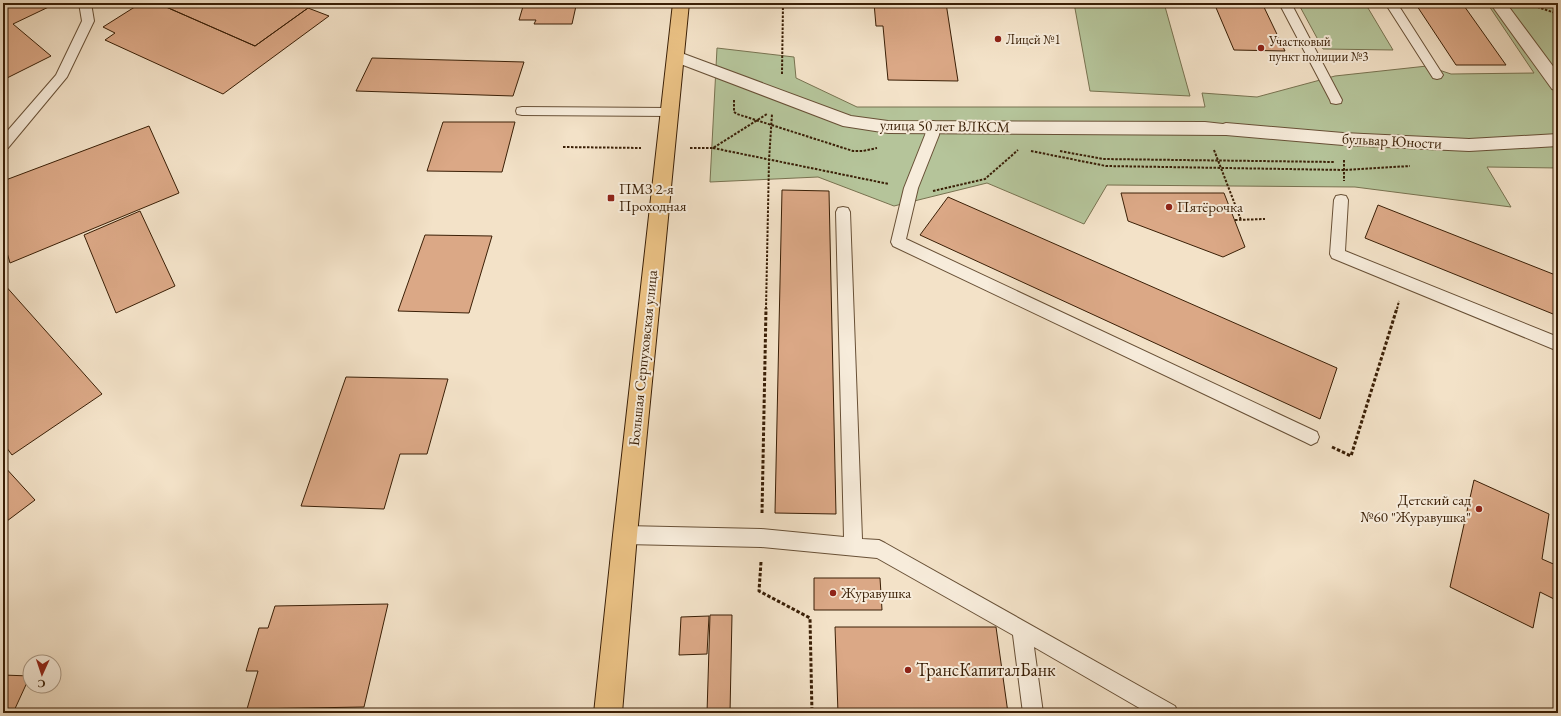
<svg xmlns="http://www.w3.org/2000/svg" width="1561" height="716" font-family="'EB Garamond',serif">
<rect width="100%" height="100%" fill="#f3e2c8"/>
<filter id="stains"><feTurbulence type="fractalNoise" baseFrequency=".005" numOctaves="4"/><feColorMatrix values="0 0 0 0 .2 0 0 0 0 .09 0 0 0 0 .02 0 0 0 .5 -.17"/></filter>
<radialGradient id="worn" r=".72"><stop offset=".6" stop-color="#630" stop-opacity="0"/><stop offset="1" stop-color="#630" stop-opacity=".3"/></radialGradient>
<path fill="#b5c49a" stroke="#787250" d="M1074 3H1164L1190 96 1090 91Z
M1298 3H1365L1393 50 1323 49Z
M1487 3 1558 4V168L1487 167 1511 207 1355 187 1107 185 1084 224 987 183 894 206 818 177 710 182 717 48 794 57 796 78 857 107H1205L1202 93 1257 97 1335 76 1427 66 1451 74 1534 73Z"/>
<path fill="#dba886" stroke="#3a1f06" d="M3 3H57L13 24 51 56 3 80Z
M141 3H157L255 46 308 8 329 16 223 94 105 40 115 33 103 27Z
M157 3H315L255 46Z
M524 3H569L568 6H576L572 24H534L536 20H519Z
M874 3H946L958 81 888 80 883 26H876Z
M1214 3H1262L1285 51 1234 50Z
M1415 3H1462L1506 65H1456Z
M372 58 524 62 513 96 356 91Z
M443 122H515L502 172 427 171Z
M149 126 179 193 10 263 3 239V181Z
M782 190 829 191 836 514 775 513Z
M1121 193H1224L1245 247 1223 257 1128 221Z
M948 197 1337 368 1320 419 920 235Z
M1378 205 1558 276V316L1365 238Z
M140 211 175 286 116 313 84 235Z
M425 235 492 236 469 313 398 311Z
M3 283 102 394 12 455 3 443Z
M346 377 448 379 427 454H400L384 509 301 506Z
M3 465 35 500 3 524Z
M1474 480 1549 514 1542 559 1558 566V601L1540 592 1533 628 1450 587Z
M814 578H880L882 610H814Z
M388 604 364 707 247 709 258 671H246L259 628H268L275 606Z
M710 615H732L730 713H707Z
M709 616 707 654 679 655 681 617Z
M835 627H996L1008 713H838Z
M3 675 30 676 13 713H3Z"/>
<g fill="none" stroke-linecap="round" stroke-linejoin="round">
<g stroke="#685036" stroke-width="2">
<path id="service" d="M79 3H91L94 21 67 77 8 148 3 150V136L56 75 82 21Z
M1279 3H1291L1342 100 1341 103 1336 104 1331 103 1330 100Z
M1385 3H1397L1443 75 1441 78 1437 79 1433 78Z
M522 107 669 108 674 109 675 112 674 115 669 116 522 115 517 114 516 111 517 108Z
M933 121 938 123 940 126 939 135 918 188 906 239 1317 432 1319 437 1317 442 1311 445 1305 442 893 246 891 242 904 188 925 135 928 123Z
M1341 195 1346 196 1348 200 1345 251 1558 337V351L1332 258 1330 254 1334 200 1336 196Z
M843 207 848 208 850 212 862 539 879 540 885 543 1175 706 1178 713H1148L1034 647 1043 713H1023L1013 635 877 558 761 547 625 544 619 541 616 535 619 529 625 526 761 529 844 537 836 212 838 208Z"/>
</g>
<g stroke="#685036" stroke-width="2">
<path id="pedestrian" d="M1226 123 1343 133 1469 139 1558 134V146L1469 151 1343 145 1226 135 1220 133 1217 129 1220 125Z"/>
</g>
<g stroke="#685036" stroke-width="2">
<path id="minor" d="M1490 3H1506L1558 73V91L1552 89Z
M676 51 851 116 888 121 1205 122 1232 125 1235 129 1232 133 1226 135 888 133 843 126 670 60 668 56 670 52Z"/>
</g>
<g stroke="#3a1f06" stroke-width="2">
<path id="primary" d="M673 3H689L637 535 622 713H594L613 535Z"/>
</g>
<path stroke="#3a1f06" stroke-width="2" stroke-dasharray="2.5 1.5" stroke-linecap="butt" d="M1526 3 1558 14
M782 74 783 3
M734 100V112L737 114 853 151H863L877 148
M563 147 641 148
M690 148H713L767 114
M713 148 889 184
M1214 150 1241 220
M1031 151 1106 166 1345 170 1410 166
M1060 151 1103 159 1334 162
M1344 160V181
M933 191 985 179 1018 150
M1235 220 1265 219
M766 309 769 160 772 114
M1397 309 1399 301"/>
<path stroke="#3a1f06" stroke-width="3" stroke-dasharray="3.5 2" stroke-linecap="butt" d="M1332 447 1351 456 1397 308
M762 513 766 308
M761 562 759 591 810 618 812 713"/>
<use href="#service" fill="#f7ecdb" fill-rule="evenodd"/>
<use href="#pedestrian" fill="#f7ecdb" fill-rule="evenodd"/>
<use href="#minor" fill="#f7ecdb" fill-rule="evenodd"/>
<use href="#primary" fill="#eac184" fill-rule="evenodd"/>
</g>
<g fill="#8f2418" stroke="#f7ecdb" stroke-width="1.5">
<circle cx="998" cy="39" r="4"/>
<circle cx="1261" cy="48" r="4"/>
<rect x="607" y="194" width="8" height="8" rx="2"/>
<circle cx="1169" cy="207" r="4"/>
<circle cx="1479" cy="509" r="4"/>
<circle cx="833" cy="593" r="4"/>
<circle cx="908" cy="670" r="4"/>
</g>
<g text-anchor="middle" stroke-width="4" stroke-linejoin="round" paint-order="stroke">
<g font-size="13" fill="#3a1f06" stroke="#f7ecdb" text-anchor="start">
<text x="1006" y="44">Лицей №1</text>
<text x="1269" y="46">Участковый<tspan x="1269" dy="15">пункт полиции №3</tspan></text>
</g>
<g font-size="15" fill="#3a1f06" stroke="#f7ecdb">
<text transform="translate(945 126) rotate(1)" y="5">улица 50 лет ВЛКСМ</text>
<text transform="translate(1392 141) rotate(3)" y="5">бульвар Юности</text>
<text transform="translate(643 358) rotate(-84)" y="5">Большая Серпуховская улица</text>
</g>
<g font-size="15" fill="#3a1f06" stroke="#f7ecdb" text-anchor="start">
<text x="619" y="194">ПМЗ 2-я<tspan x="619" dy="17">Проходная</tspan></text>
<text x="1177" y="212">Пятёрочка</text>
<text x="1471" y="505" text-anchor="end">Детский сад<tspan x="1471" dy="17">№60 "Журавушка"</tspan></text>
<text x="841" y="598">Журавушка</text>
</g>
<g font-size="18" fill="#3a1f06" stroke="#f7ecdb" text-anchor="start">
<text x="916" y="676">ТрансКапиталБанк</text>
</g>
</g>
<rect width="1561" height="716" fill="none" stroke="#f3e2c8" stroke-width="16"/>
<rect x="4" y="4" width="1553" height="708" fill="none" stroke="#3a1f06" stroke-width="2"/>
<rect x="8" y="8" width="1545" height="700" fill="none" stroke="#3a1f06"/>
<g transform="translate(42 674) rotate(183)"><circle r="19" fill="#f7ecdb" stroke="#ab9a86"/>
<path d="M0-3L7 15L0 10L-7 15Z" fill="#8f2418"/>
<text y="-6" font-size="11" font-weight="bold" text-anchor="middle" fill="#3a1f06">С</text>
</g>
<rect width="100%" height="100%" filter="url(#stains)"/>
<rect width="100%" height="100%" fill="url(#worn)"/>
</svg>
